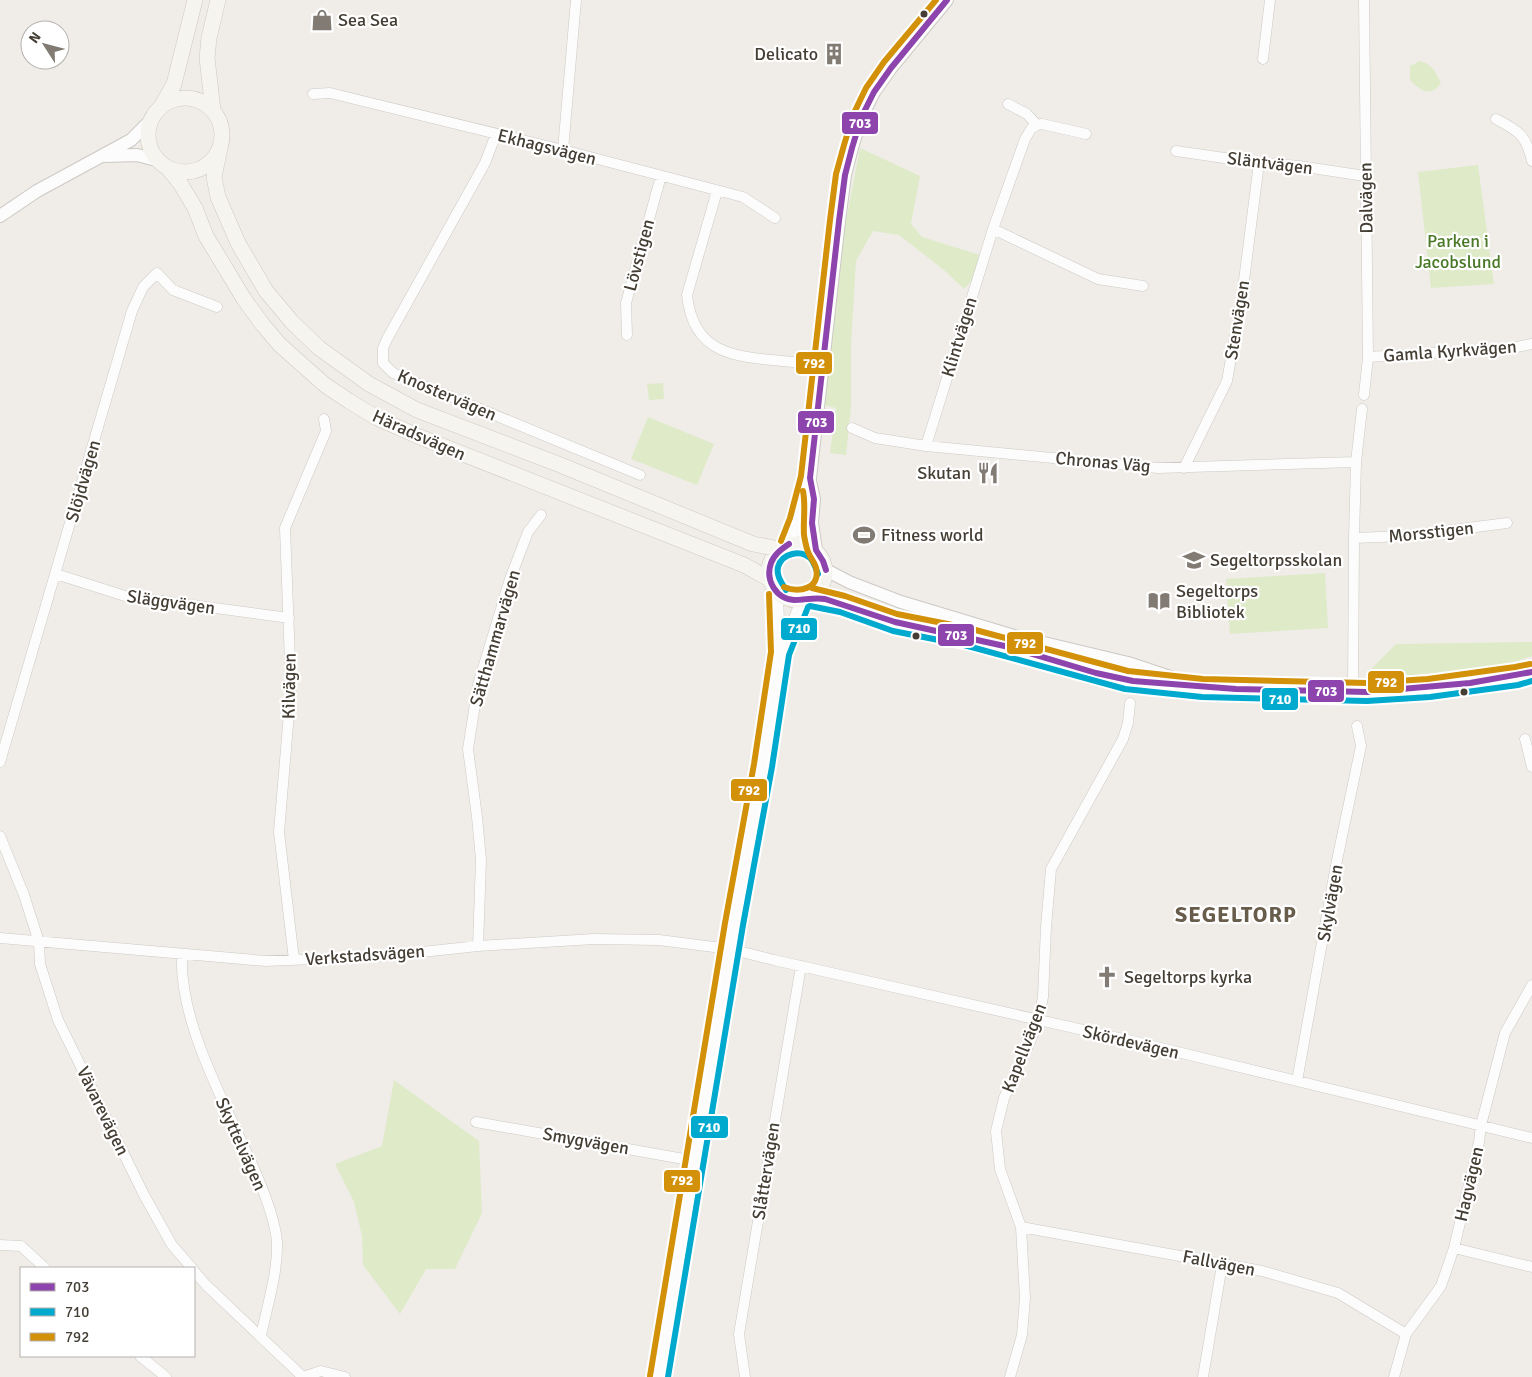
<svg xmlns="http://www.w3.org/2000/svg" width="1532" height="1377" font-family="Signika,sans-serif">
<rect width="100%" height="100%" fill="#f0ede8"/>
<path fill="#deeac8" d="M1420 61C1433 65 1435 71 1441 83 1430 98 1421 91 1410 80V66Z
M860 148 920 176 911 224 922 237 980 255 972 280 964 289 945 271 899 235 873 231 856 261 851 345V407L846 455 830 453 836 408 823 405 840 252Z
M1478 165 1494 284 1431 288 1418 172Z
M663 383 664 399 649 400 647 384Z
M648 417 714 444 697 485 631 459Z
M1325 573 1328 628 1230 634 1226 579Z
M1532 642V656L1498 667 1381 678 1367 673 1396 644Z
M394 1080 479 1141 482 1213 455 1269H426L400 1314 363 1265 362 1236 354 1202 335 1164 382 1146Z"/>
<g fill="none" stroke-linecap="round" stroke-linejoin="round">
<g stroke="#ccc9c4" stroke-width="11">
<path id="minor" d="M1263 59 1270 0
M313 94 330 93 563 150 743 197 775 218
M1008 104 1027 114 1037 125 1042 124 1086 134
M1496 119C1519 131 1526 135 1532 161
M496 134 485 163 387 339 383 348V363L393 373 640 475
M563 150 576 0
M1176 151 1259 163 1299 166 1365 176
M717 191 687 295C694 363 748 356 801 363
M993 229 1098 279 1143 286
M627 335 626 303 661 176
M1368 357 1512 348 1532 344
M1364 395 1368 357 1364 0
M852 428 875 438 926 446 1158 468 1356 462 1354 538 1353 692
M926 446 993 229 1025 139 1031 129 1037 125
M1356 462 1362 409
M1184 468 1227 381 1242 296 1259 163
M1354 538 1405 536 1507 523
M56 574 125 596 289 618
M782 650 801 600
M1525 739 1532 767
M0 762 132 311 143 287 157 273 173 290 217 307
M0 836 24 895 39 942 40 964 58 1020 144 1195 172 1245 192 1268
M0 938 266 961 384 956 478 946 594 939 659 940 730 949 774 960 1132 1041 1532 1138
M478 946 481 860 477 817 468 749 478 685 510 579 528 532 541 515
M182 955C179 1022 224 1101 251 1162 261 1184 275 1219 277 1242 278 1273 267 1306 261 1336
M294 960 279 832 291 689 285 528 326 431 324 419
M1297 1081 1336 865 1361 746 1357 726
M476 1122 695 1161
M1021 1227 1262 1271 1338 1293 1406 1334
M0 1245 21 1246 45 1268
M1454 1248 1532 1267
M194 1271 206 1285 303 1377
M140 1356 166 1377
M303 1377 321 1371 345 1377
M659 1377 734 924 763 765 780 653 778 594
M745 1377 739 1334 801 966
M1010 1377 1022 1335 1025 1298 1021 1227 1000 1169 996 1131 1004 1098 1032 1037 1038 1020 1043 997 1046 927 1051 869 1123 739 1128 723 1130 703
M1203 1377 1222 1265
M1394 1377 1406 1334 1441 1286 1454 1248 1479 1142 1481 1125 1505 1033 1532 985"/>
</g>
<g stroke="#ccc9c4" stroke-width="14">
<path id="tertiary" d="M106 156 137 155 160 161
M0 216 37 191 131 140 152 119
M810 481 814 499 812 523 816 550
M789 544 798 521 810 478 839 221 845 175 852 148 861 118 874 92 891 68 947 0
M826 570 849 582 901 602 1014 636 1128 663 1179 680
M810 597 842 604 895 622 966 636 1126 680 1202 688 1367 692 1429 688 1517 676 1532 672"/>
</g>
<g stroke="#cfcabf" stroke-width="16">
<path id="secondary" d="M148 135a37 37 0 1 1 74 0a37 37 0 1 1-74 0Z
M161 107 174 84 195 0
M213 110 207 58 209 38 218 0
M220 148 214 177 218 197 238 243 266 291 292 322 319 348 369 384 417 410 558 464 753 544 779 549
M167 167 180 183 195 208 206 236 244 299 263 325 280 345 325 385 349 401 377 418 420 437 744 565 769 579
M769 572a28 28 0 1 1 56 0a28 28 0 1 1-56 0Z"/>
</g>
<use href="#minor" stroke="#fdfcfc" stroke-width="10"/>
<use href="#tertiary" stroke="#fdfcfc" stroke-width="12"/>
<use href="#secondary" stroke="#f6f4ee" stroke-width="15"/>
<g stroke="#fff" stroke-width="10">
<path id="bus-1" d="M789 544C782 549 774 554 771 563 765 580 776 599 794 600 805 600 814 597 825 599L895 622 1009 647 1096 673 1133 681 1236 689 1367 692 1470 683 1532 672
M826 570 823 561 816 550 812 523 814 499 810 478 839 221 845 175 852 148 861 118 874 92 891 68 947 0"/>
</g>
<g stroke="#fff" stroke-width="10">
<path id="bus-2" d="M786 590C782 583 776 576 778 567 782 553 801 549 811 559 814 563 816 569 818 574
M668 1377 743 925 772 767 789 655 808 607 810 606 840 612 893 631 964 645 1125 689 1202 697 1367 701 1430 697 1518 685 1532 681"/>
</g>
<g stroke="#fff" stroke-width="10">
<path id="bus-3" d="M781 541 790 518 801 476 830 220 836 174 844 145 853 115 866 88 884 62 936 0
M784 587C799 593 821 589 816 568 815 563 811 559 809 554 806 548 805 541 804 535 803 520 806 506 803 491
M812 588 845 596 897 614 968 628 1128 671 1203 679 1367 683 1428 679 1515 667 1530 664
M650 1376 725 923 754 764 771 652 769 594"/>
</g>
<use href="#bus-1" stroke="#8e44ad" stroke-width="6"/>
<use href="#bus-2" stroke="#00a9ce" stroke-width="6"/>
<use href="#bus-3" stroke="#d3910a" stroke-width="6"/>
</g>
<defs>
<g id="shop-bare" transform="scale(1.725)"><path d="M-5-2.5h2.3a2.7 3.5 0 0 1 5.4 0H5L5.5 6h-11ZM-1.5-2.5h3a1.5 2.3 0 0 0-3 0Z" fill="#817b73" stroke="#fff" stroke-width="2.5" paint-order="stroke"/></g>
<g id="building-bare" transform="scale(1.725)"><path d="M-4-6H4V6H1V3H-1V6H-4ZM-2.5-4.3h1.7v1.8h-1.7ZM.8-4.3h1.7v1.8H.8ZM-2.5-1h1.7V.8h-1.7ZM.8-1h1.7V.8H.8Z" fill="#817b73" stroke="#fff" stroke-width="2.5" paint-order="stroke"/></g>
<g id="restaurant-bare" transform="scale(1.725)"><path d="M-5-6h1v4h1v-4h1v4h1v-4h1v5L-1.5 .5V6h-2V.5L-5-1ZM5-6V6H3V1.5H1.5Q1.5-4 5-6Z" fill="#817b73" stroke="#fff" stroke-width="2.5" paint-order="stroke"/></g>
<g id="stadium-bare" transform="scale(1.725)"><path d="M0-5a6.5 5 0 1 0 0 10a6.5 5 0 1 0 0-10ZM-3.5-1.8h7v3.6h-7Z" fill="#817b73" stroke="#fff" stroke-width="2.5" paint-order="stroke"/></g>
<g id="school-bare" transform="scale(1.725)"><path d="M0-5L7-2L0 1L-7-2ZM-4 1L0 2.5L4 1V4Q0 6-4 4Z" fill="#817b73" stroke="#fff" stroke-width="2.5" paint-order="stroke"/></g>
<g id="library-bare" transform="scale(1.725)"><path d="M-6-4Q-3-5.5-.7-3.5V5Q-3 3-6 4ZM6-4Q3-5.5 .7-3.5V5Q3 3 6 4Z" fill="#817b73" stroke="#fff" stroke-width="2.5" paint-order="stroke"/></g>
<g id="church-bare" transform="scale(1.725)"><path d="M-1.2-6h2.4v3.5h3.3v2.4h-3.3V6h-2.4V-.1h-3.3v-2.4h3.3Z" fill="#817b73" stroke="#fff" stroke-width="2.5" paint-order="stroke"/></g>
</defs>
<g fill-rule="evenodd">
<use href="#shop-bare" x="322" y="20"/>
<use href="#building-bare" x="834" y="54"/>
<use href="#restaurant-bare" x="988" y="473"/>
<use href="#stadium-bare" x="864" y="535"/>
<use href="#school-bare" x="1194" y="560"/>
<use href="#library-bare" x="1159" y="601"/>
<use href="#church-bare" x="1107" y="977"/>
</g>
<g fill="#453e34" stroke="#fff" stroke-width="2">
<circle cx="924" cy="14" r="4.5"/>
<circle cx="916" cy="636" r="4.5"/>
<circle cx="1464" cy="692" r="4.5"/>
</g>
<g text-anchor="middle" stroke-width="4.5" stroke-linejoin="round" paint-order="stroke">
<g font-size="18" fill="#453e34" stroke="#fff" text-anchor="start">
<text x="338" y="26">Sea Sea</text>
<text x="818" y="60" text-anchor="end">Delicato</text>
<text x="971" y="479" text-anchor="end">Skutan</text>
<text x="881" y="541">Fitness world</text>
<text x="1210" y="566">Segeltorpsskolan</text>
<text x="1176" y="597">Segeltorps<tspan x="1176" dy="21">Bibliotek</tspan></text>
<text x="1124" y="983">Segeltorps kyrka</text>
</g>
<g font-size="18" fill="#453e34" stroke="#fff">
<text transform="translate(547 147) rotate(14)" y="6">Ekhagsvägen</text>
<text transform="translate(1270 163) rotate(7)" y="6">Släntvägen</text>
<text transform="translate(1366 198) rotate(-91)" y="6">Dalvägen</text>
<text transform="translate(639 255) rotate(-75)" y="6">Lövstigen</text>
<text transform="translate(1237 320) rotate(-81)" y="6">Stenvägen</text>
<text transform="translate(959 337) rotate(-73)" y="6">Klintvägen</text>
<text transform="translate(1450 351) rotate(-4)" y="6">Gamla Kyrkvägen</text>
<text transform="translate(447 395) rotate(23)" y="6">Knostervägen</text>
<text transform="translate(419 435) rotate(24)" y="6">Häradsvägen</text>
<text transform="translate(1103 462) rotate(5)" y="6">Chronas Väg</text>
<text transform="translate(83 481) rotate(-74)" y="6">Slöjdvägen</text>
<text transform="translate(1431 532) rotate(-6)" y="6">Morsstigen</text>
<text transform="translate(171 602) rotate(8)" y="6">Släggvägen</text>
<text transform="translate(495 638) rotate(-74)" y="6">Sätthammarvägen</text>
<text transform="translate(289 686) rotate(-89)" y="6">Kilvägen</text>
<text transform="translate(1330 903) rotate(-80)" y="6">Skylvägen</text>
<text transform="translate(365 955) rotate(-4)" y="6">Verkstadsvägen</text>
<text transform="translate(1131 1042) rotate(13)" y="6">Skördevägen</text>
<text transform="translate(1024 1048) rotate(-69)" y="6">Kapellvägen</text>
<text transform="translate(103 1111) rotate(64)" y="6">Vävarevägen</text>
<text transform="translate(586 1141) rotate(10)" y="6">Smygvägen</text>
<text transform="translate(241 1144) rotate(66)" y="6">Skyttelvägen</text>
<text transform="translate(766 1171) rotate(-81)" y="6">Slåttervägen</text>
<text transform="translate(1469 1184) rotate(-77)" y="6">Hagvägen</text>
<text transform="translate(1219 1263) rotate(11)" y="6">Fallvägen</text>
</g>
<g font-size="18" fill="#497827" stroke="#fff">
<text x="1458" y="247">Parken i<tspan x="1458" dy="21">Jacobslund</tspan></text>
</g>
<g font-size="22" font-weight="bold" letter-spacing="1" fill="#685c4b" stroke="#fff">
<text x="1236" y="922">SEGELTORP</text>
</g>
</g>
<g stroke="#fff" stroke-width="2">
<rect x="841" y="111" width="38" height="24" rx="5" fill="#8e44ad"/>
<rect x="795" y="351" width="38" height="24" rx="5" fill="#d3910a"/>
<rect x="797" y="410" width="38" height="24" rx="5" fill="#8e44ad"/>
<rect x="780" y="617" width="38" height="24" rx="5" fill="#00a9ce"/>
<rect x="937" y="623" width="38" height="24" rx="5" fill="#8e44ad"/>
<rect x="1006" y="631" width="38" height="24" rx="5" fill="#d3910a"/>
<rect x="1367" y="670" width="38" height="24" rx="5" fill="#d3910a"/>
<rect x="1307" y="679" width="38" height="24" rx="5" fill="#8e44ad"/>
<rect x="1261" y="687" width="38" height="24" rx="5" fill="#00a9ce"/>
<rect x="730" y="778" width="38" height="24" rx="5" fill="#d3910a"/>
<rect x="690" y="1115" width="39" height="24" rx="5" fill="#00a9ce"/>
<rect x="663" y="1169" width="38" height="24" rx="5" fill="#d3910a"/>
</g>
<g font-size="14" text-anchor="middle" font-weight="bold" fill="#fff">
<text x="860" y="128">703</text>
<text x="814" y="368">792</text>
<text x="816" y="427">703</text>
<text x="799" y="633">710</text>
<text x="956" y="640">703</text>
<text x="1025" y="648">792</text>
<text x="1386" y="687">792</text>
<text x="1326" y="696">703</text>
<text x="1280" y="704">710</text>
<text x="749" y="795">792</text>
<text x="709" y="1132">710</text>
<text x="682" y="1185">792</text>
</g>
<rect x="20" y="1267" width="175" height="90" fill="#ffffff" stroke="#b5b2ae"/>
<rect x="30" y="1283" width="25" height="8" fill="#8e44ad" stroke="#b5b2ae"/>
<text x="65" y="1292" font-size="15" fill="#453e34">703</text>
<rect x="30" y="1308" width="25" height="8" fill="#00a9ce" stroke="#b5b2ae"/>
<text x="65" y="1317" font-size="15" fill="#453e34">710</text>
<rect x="30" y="1333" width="25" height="8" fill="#d3910a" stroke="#b5b2ae"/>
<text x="65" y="1342" font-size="15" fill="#453e34">792</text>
<g transform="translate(45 45) rotate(306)"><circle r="24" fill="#ffffff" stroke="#b5b2ae"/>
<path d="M0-4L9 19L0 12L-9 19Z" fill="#817b73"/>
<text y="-8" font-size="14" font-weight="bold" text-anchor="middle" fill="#453e34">N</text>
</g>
</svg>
